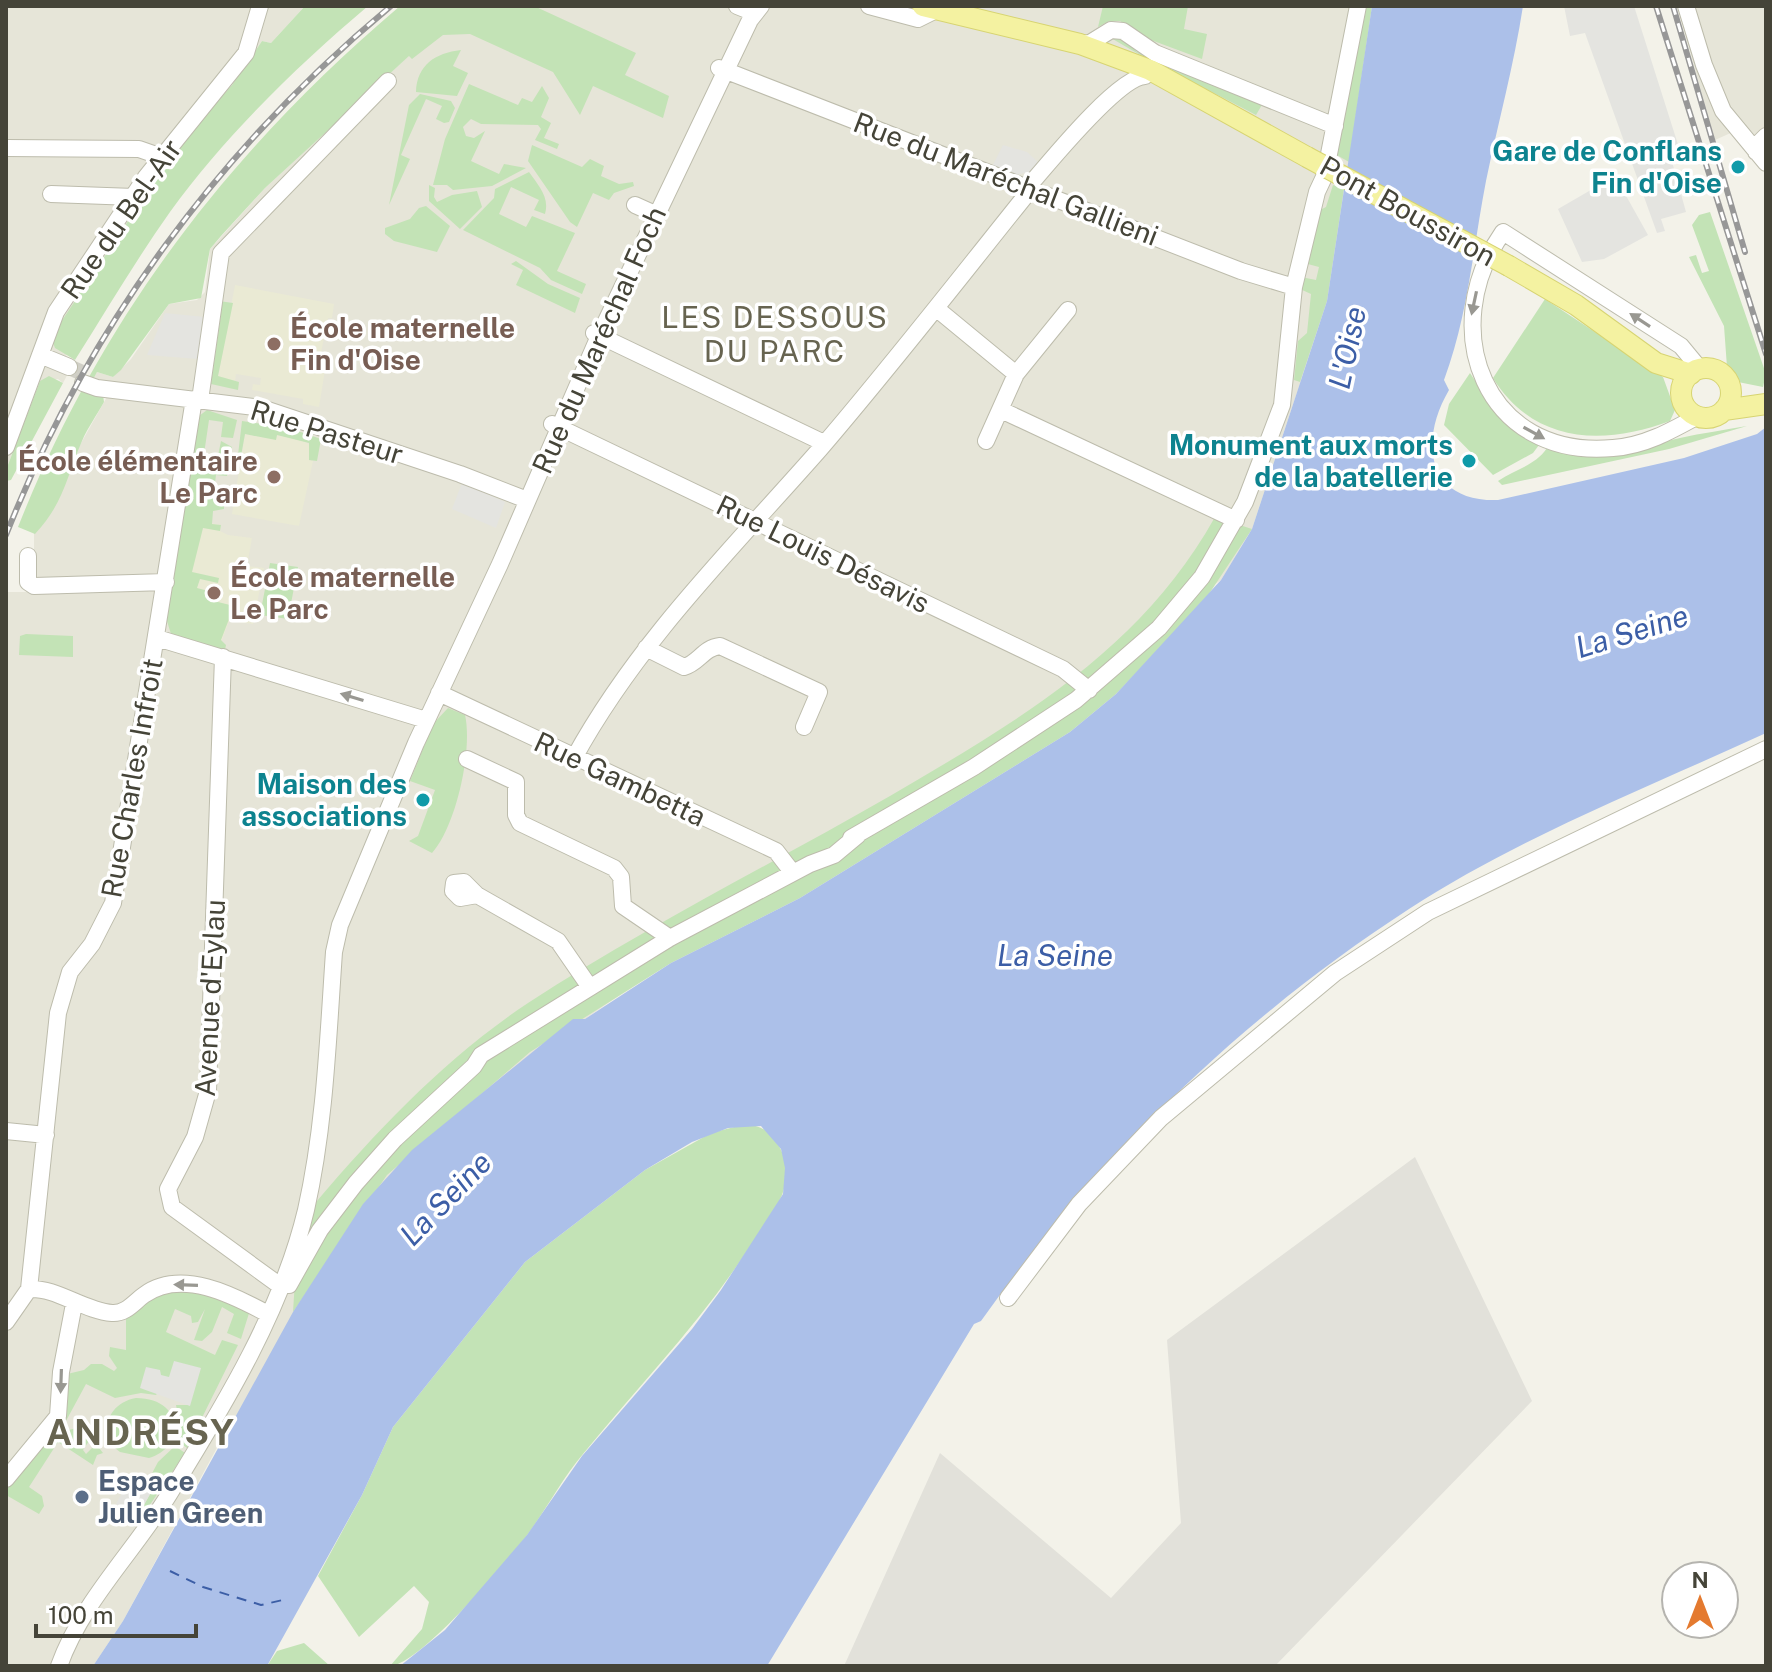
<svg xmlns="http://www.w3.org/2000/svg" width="1772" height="1672" font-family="'Public Sans',sans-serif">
<rect width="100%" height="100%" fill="#f3f2e9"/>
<path fill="#e6e5d8" d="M6 6H305L271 43 262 41 232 84 178 146 155 182 66 356 75 360 63 383 58 379 40 381 6 470Z
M470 6H1372L1327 301 1252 529 1221 580 585 1019 232 1420 123 1621 93 1666H6V592H34V527L108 395 85 393 97 372 113 377 131 359 169 304 197 300 205 292 210 249 265 188 438 29Z
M1677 6H1766V154L1744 127 1715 140Z"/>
<path fill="#e2e1da" d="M1415 1157 1532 1401 1275 1666H844L940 1453 1111 1598 1181 1523 1167 1340Z"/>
<path fill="#eaead4" d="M235 285 334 304 332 318H328L318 368 325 370 319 407 303 404V399L252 390 253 384 260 385 261 378 236 374 235 381 218 377Z
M245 434 275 439 277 435 303 440 311 446 309 460 313 461 299 526 232 514Z
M182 518 221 525 220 531 228 535 252 538 247 566 264 568 253 624 229 621 221 643 226 645 171 634Z"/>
<path fill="#c3e3b6" d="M305 6H368C297 66 225 136 170 212 136 260 106 311 75 360L55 348 52 340 59 325 178 146 232 85 262 41 271 43Z
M400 6H534L636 53 625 75 669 96 663 118 593 86 580 115 553 72 470 34 443 35 412 59 409 56 265 188 221 236 210 249 201 298 169 304 121 370 113 377 97 372 86 393 103 395 104 402C97 415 88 427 82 441 66 478 64 503 35 534L18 527C101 318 229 151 400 6Z
M1103 6H1188L1184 29 1207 34 1202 59 1151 40 1120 21H1109L1098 27Z
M1367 6H1372L1349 162 1335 154Z
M1120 36 1137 52 1263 103 1256 115C1208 89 1157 66 1111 38Z
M461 50 453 66 468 73 457 96 416 92C417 65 435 53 461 50Z
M469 84 518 105 522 98 532 102 542 86 549 98 541 117 551 123 544 138 559 144 557 149 535 140 541 129 538 125 481 124 471 119 463 127 466 136 474 138 485 131 471 161 499 174 504 164 526 168 492 186 453 190 447 185H433L445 139Z
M420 94 451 101 455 108 449 122 444 123 436 119 442 106 426 99 401 155 410 159 389 205 409 105Z
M532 145 582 167 590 159 604 166 601 176 619 184 633 182 634 186 614 193 609 200 593 193 577 227 570 222 528 161Z
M529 172C538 185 550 197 545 214L534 210 539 200 511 187 499 214 526 227 532 216 575 233 557 271 586 284 582 294 551 280 540 268 463 230 494 198 495 189Z
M429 185 435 188 434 197 437 202 452 195 477 191 482 207 460 229 429 201Z
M1333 185 1344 189 1327 301 1300 382 1294 380 1298 341 1307 333 1311 294 1300 289 1301 277 1316 280 1319 267 1304 263 1320 210 1326 207Z
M426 206 450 226 437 252 394 241 385 234V228L410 219 419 208Z
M1710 212 1766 374 1763 387 1738 382 1727 367 1724 326 1689 257 1696 255 1702 273 1709 271 1692 225 1699 215Z
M516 261 548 284 580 298 575 313 516 285 523 270 511 264Z
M1545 299 1663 377 1675 410 1670 421C1603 446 1534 444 1493 378Z
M219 301 233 303 218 376 239 382 238 390 211 384 221 314Z
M1470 373 1498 415 1539 445 1533 453 1493 475 1444 425 1449 404Z
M49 376 63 383 11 480 6 481V470L40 381Z
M207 410 237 420 233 438 221 437 223 422 209 420 204 454 218 456 221 441 232 447 227 476 216 475 213 498 224 499V509L213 511 212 524 221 525 220 531 203 528 192 572 219 578 218 583 200 579 197 588 212 592 210 600 234 606 221 640 226 645 225 650 171 634 166 618 199 416Z
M242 421 289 428 321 439 317 461 309 460V443L277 435 276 440 245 434 241 456 238 455Z
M1747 426 1669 449 1502 485 1498 481C1515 469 1535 466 1547 448 1601 462 1628 450 1680 438 1702 433 1725 430 1747 426Z
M1215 517 1252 529 1203 603 1116 694 1070 732 800 898 671 963 530 1052 387 1175 293 1312 297 1249 312 1200 317 1201C380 1127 447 1057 528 1003 645 927 770 865 890 796 1018 721 1141 650 1215 517Z
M270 563 298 567 288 619 260 615Z
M26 634 73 636V657L19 655 20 636Z
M448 708 465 715C473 749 456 827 432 853L409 841 418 836 435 790 410 781 433 724Z
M742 1125C758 1124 768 1129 777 1143 787 1156 788 1180 782 1195 773 1217 756 1237 743 1257 695 1328 637 1388 583 1454 562 1479 547 1508 528 1534 508 1561 419 1666 390 1666L422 1629 429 1602 414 1586 359 1637 318 1576 362 1495 393 1427 525 1262 645 1170 711 1133Z
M166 1291 208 1293 250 1310 241 1339 227 1333 234 1314 222 1307 212 1332 202 1341 194 1340 205 1309 198 1322 192 1323 191 1316 175 1309 166 1332 215 1355 222 1340 238 1345 187 1448 178 1441 180 1425 176 1405H190L169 1377 156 1395 141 1393 115 1398 86 1384 60 1432 81 1427 91 1438 83 1450 86 1454 96 1444 103 1453 97 1455 93 1465 58 1442 29 1487 42 1496 44 1506 39 1514 6 1495V1487L54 1430 63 1375 84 1370 91 1364H102L114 1371 117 1368 109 1356 110 1347 126 1350V1317L149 1298Z
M136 1398C183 1398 188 1446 149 1458L120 1452 106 1441C104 1419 114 1402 136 1398Z
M175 1446 185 1453 139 1521 128 1515 130 1512 137 1516 155 1486 148 1481 158 1462Z
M304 1643 330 1666H267L277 1651Z"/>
<path fill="#e4e4e0" d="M1564 6H1634L1681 154 1671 158 1686 212 1661 219 1665 231 1657 233 1585 33 1570 36Z
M1003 145 1027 152 1038 162 1030 172 1014 175 992 167Z
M1615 176 1648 235 1604 259 1582 262 1558 209Z
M165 313 205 317 198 359 147 355Z
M462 483 505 502 496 528 452 509Z
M174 1361 201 1368 190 1406 140 1388 146 1367 160 1370 161 1375 169 1377Z
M133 1473 155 1485 138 1516 116 1504Z"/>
<path fill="#acc0e9" d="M1372 6H1523C1514 65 1498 123 1486 181 1473 248 1468 316 1444 380L1449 390C1419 441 1426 502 1498 500L1684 458 1757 434 1766 427V733C1647 788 1520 837 1409 909 1241 1018 1097 1158 981 1321L974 1324 767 1666H400L445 1630 527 1535 582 1456 692 1329 721 1290 783 1194 785 1168 781 1149 761 1126 728 1128 692 1142 645 1170 525 1262 393 1427 362 1495 267 1666H93L123 1621 293 1312 363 1204 412 1150 573 1019H585L671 963 800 898 1070 732 1116 694 1221 580 1252 529 1327 301Z"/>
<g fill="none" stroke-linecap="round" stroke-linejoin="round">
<path stroke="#3c5ea6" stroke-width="2" stroke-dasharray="10 8" stroke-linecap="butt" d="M170 1571 203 1587 261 1605 287 1599"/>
<path stroke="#d0cfc6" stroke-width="16" stroke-dasharray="16 8" stroke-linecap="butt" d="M69 367 87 375"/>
<g stroke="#bdbcac" stroke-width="18">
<path id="minor" d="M737 6 747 10
M869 6 918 19 936 10
M1686 6 1704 65 1723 111 1766 163
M1080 44 1090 43 1111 30 1123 31 1155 53 1335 126
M719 68 1241 271 1294 287
M6 148 139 149 162 157
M1756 152 1758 144 1766 136
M1329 154 1358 6
M1028 187C1048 164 1117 78 1145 76
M51 194 134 197
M635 205 655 214
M937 309 1016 374 986 441
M594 333 824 443
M40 355 69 367
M1016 374 1068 310
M83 383 97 388 262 408 460 474 527 500
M200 400 221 253 388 81
M1001 410 1236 520
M1698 416C1671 431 1644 446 1613 448 1485 460 1435 329 1503 232L1681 346 1700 369
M552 424 1063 669 1089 690
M6 447 56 312 146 177 246 53 260 6
M28 556V582L34 586 166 582
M157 638 426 720
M646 648 684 667C699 663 703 648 720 646L819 692 804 727
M223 657 208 1091 195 1137 168 1189 172 1207 279 1285H289L320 1230 356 1183 395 1139 474 1066 481 1055 670 938 810 864 834 855 858 835
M439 693 776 851 793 873
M574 758C638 641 733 548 820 449 893 364 961 276 1031 189
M467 759 516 782V815L520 823 614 868 621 877 623 906 670 938
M851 838 974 767 1076 700 1159 628 1202 577 1245 502 1282 405 1294 287 1317 192 1324 177
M477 895 460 898 453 891 454 883 464 882 477 895 558 941 589 986
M6 1131 46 1135
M29 1289 58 1013 70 972 92 944 113 903 194 399
M1008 1298 1079 1204 1161 1118 1335 973 1428 912 1766 749
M6 1322 29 1289C56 1287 84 1311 112 1313 126 1314 134 1302 144 1295 181 1268 233 1295 268 1314
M6 1479 58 1416 61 1372 74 1304
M59 1666C83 1599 137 1549 173 1488 226 1402 282 1310 306 1210 325 1126 328 1038 334 952L340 925 416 743 500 564 599 336 750 20 761 6"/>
</g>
<g stroke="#d7d472" stroke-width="22">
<path id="major" d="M923 6 1080 44 1150 70 1307 157
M1509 266 1576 305 1656 363 1691 374
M1681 393a25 25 0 1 1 50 0a25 25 0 1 1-50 0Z
M1724 410 1766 404"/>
</g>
<use href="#minor" stroke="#fff" stroke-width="16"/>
<use href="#major" stroke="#f4f2a1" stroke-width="20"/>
<g stroke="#979797" stroke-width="6">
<path id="rail" d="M1656 6 1766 354
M1673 6 1745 252
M6 535C88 327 220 148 391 6"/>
</g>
<use href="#rail" stroke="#fff" stroke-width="3" stroke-dasharray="9" stroke-linecap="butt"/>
<g stroke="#d7d472" stroke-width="22" stroke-linecap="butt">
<path id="major-bridge" d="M1307 157 1509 266"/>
</g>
<use href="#major-bridge" stroke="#f4f2a1" stroke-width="20"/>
</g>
<defs><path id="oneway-solid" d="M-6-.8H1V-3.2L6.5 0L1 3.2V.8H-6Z" transform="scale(2)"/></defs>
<g fill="#999892">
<use href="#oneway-solid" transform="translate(1474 303) rotate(102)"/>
<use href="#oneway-solid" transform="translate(1640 320) rotate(-147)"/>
<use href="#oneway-solid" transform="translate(1534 433) rotate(29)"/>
<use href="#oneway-solid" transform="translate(352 697) rotate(-163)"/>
<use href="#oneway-solid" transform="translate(186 1285) rotate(-178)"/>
<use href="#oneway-solid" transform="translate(61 1381) rotate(92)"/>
</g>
<g fill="#0f9aa8" stroke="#fff" stroke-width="3">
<circle cx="1738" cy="167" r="8"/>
<circle cx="1469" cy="461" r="8"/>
<circle cx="423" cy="800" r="8"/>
</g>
<g fill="#8d6e63" stroke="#fff" stroke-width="3">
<circle cx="274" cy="344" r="8"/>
<circle cx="274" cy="477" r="8"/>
<circle cx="214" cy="593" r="8"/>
</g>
<circle fill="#5c6f8a" stroke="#fff" stroke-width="3" cx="82" cy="1497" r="8"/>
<g text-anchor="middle" stroke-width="7" stroke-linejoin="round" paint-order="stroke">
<g font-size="28" font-weight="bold" fill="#0d838f" stroke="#fff" text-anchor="end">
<text x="1722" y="161">Gare de Conflans<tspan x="1722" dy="32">Fin d'Oise</tspan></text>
<text x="1453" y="455">Monument aux morts<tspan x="1453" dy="32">de la batellerie</tspan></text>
<text x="407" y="794">Maison des<tspan x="407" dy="32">associations</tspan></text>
</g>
<g font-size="28" fill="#454438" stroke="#fff">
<text transform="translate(1006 179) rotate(21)" y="10">Rue du Maréchal Gallieni</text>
<text transform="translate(1408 211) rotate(29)" y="10">Pont Boussiron</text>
<text transform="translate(121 219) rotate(-55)" y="10">Rue du Bel-Air</text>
<text transform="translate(599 340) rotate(-66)" y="10">Rue du Maréchal Foch</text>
<text transform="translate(327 432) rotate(17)" y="10">Rue Pasteur</text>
<text transform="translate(823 554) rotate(26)" y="10">Rue Louis Désavis</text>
<text transform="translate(132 778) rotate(-80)" y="10">Rue Charles Infroit</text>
<text transform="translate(620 779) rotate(25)" y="10">Rue Gambetta</text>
<text transform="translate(210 998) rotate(-87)" y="10">Avenue d'Eylau</text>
</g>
<g font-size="28" font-weight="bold" fill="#785e54" stroke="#fff" text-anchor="start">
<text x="290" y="338">École maternelle<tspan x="290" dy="32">Fin d'Oise</tspan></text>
<text x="258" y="471" text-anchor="end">École élémentaire<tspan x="258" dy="32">Le Parc</tspan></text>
<text x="230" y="587">École maternelle<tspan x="230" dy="32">Le Parc</tspan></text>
</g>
<g font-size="28" font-weight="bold" fill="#4e5e75" stroke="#fff" text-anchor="start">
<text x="98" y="1491">Espace<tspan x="98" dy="32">Julien Green</tspan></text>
</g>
<g font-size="30" letter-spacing="2" fill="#676450" stroke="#fff">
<text x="775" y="328">LES DESSOUS<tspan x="775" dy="34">DU PARC</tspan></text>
</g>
<g font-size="30" font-style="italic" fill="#3c5ea6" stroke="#fff">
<text transform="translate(1348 348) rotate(-78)" y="10">L'Oise</text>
<text transform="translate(1632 632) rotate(-17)" y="10">La Seine</text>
<text x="1055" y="966">La Seine</text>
<text transform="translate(446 1199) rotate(-46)" y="10">La Seine</text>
</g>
<g font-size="36" font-weight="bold" letter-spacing="2" fill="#676450" stroke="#fff">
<text x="141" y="1445">ANDRÉSY</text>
</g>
</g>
<rect width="1772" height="1672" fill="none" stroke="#454438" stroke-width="16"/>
<g transform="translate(1700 1600)"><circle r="38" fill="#ffffff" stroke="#b5b4af" stroke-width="2"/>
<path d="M0-6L14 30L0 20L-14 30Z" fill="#e47a2f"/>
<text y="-12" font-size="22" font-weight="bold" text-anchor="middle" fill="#454438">N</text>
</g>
<path d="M36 1624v12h160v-12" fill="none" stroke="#454438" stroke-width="4"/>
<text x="48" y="1624" font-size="24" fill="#454438" stroke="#ffffff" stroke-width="6" paint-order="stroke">100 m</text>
</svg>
